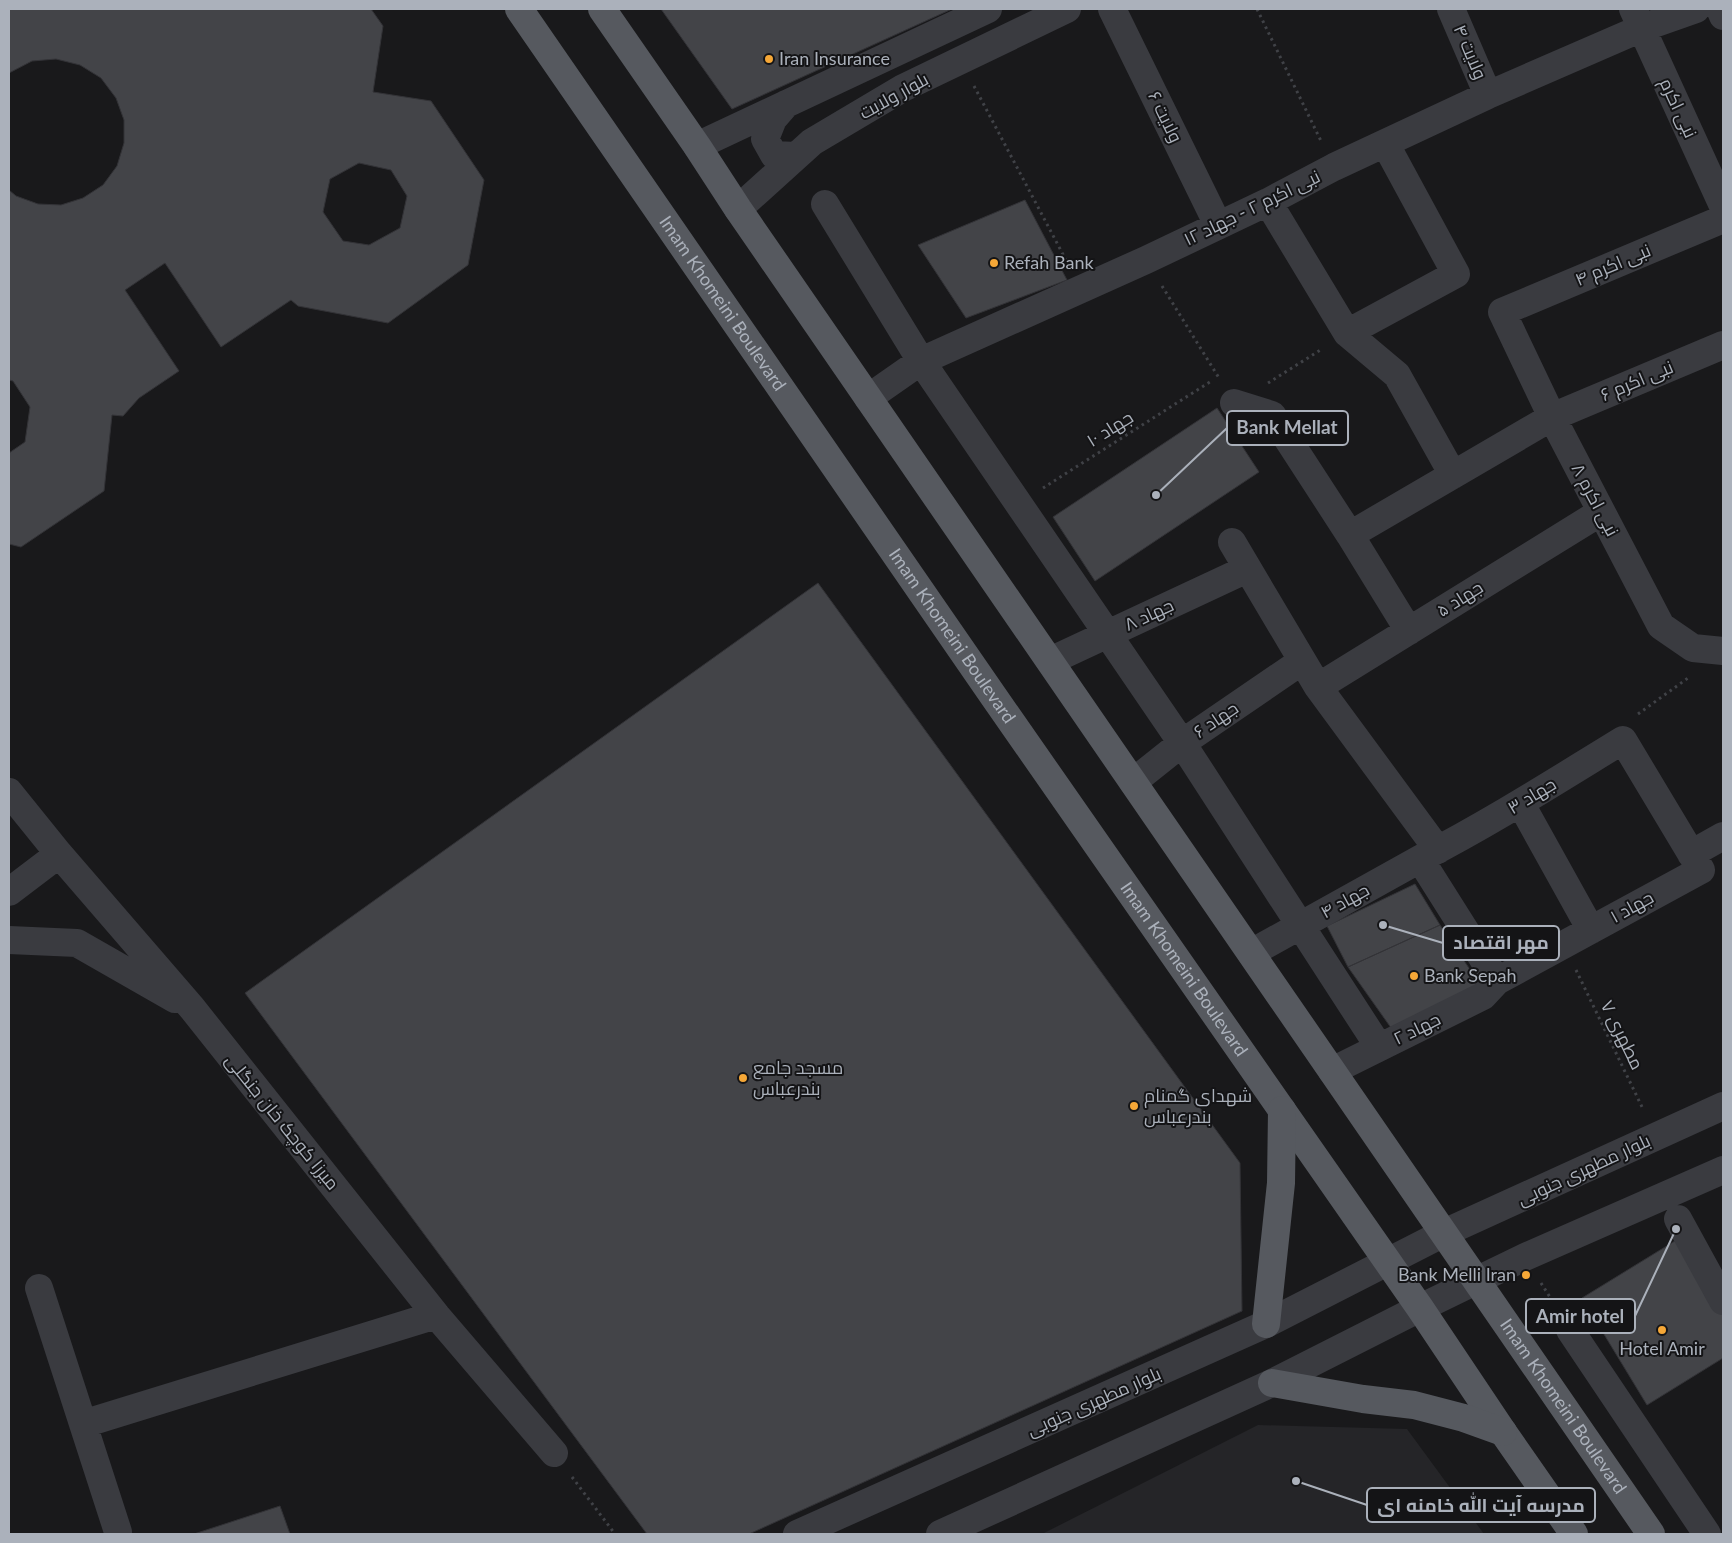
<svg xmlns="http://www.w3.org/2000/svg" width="1732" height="1543" font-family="Lato,Cairo,sans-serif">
<rect width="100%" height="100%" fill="#19191b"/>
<path fill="#252528" d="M1258 1425 1407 1429 1484 1534H1042Z"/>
<path fill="#434448" stroke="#333337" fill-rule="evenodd" d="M9 9H371L383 26 373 92 431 101 484 180 468 265 388 323 298 306 291 300 221 347 165 263 125 290 179 371 139 398 123 416 112 415 104 491 21 547 9 544V453L25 442 30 407 13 381 9 380V190L16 196 38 204 61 205 83 198 103 185 117 166 124 143V120L116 98 101 78 80 65 56 59 32 61 9 73ZM359 163 391 170 407 196 400 228 369 245 343 241 323 212 330 179Z
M661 9H952L732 109Z
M1025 200 1067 280 966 318 918 245Z
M1217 408 1259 472 1095 581 1053 517Z
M818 583 1240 1163 1242 1311 749 1534H647L245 993Z
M1415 884 1440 925 1348 967 1327 926Z
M1440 925 1481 986 1394 1032 1348 967Z
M1683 1236 1723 1303V1358L1647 1405 1582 1298Z
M280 1506 290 1534H194Z"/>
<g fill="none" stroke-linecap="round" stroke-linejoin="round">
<path stroke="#404247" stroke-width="3" stroke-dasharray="2.5 4" stroke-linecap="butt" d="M1257 9 1321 141
M974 86 1067 262
M1162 286 1219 378
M1268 383 1322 349
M1043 488 1213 380
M1638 714 1688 678
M1576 970 1643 1109
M1541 1283 1555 1305
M572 1477 615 1534"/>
<path stroke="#3a3b40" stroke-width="28" d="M1112 9 1218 225
M1451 9 1488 95
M1633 9 1723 206
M1720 9 1723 16
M786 104 773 119 765 139 774 155 796 156
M697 146 988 9
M1268 202 1347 333 1397 375 1453 475
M825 204 921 361 1182 743 1379 1047
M738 209 812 142 903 88 1067 9
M1723 219 1502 312 1552 417 1661 626 1693 648 1723 651
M1347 333 1456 274 1385 143
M868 398 921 361 1146 260 1268 202 1334 167 1488 95 1642 28 1696 9
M1234 403 1272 415 1350 535 1409 631
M1350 535 1552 417 1723 345
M1232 542 1318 687 1438 850
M1050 661 1247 569
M1318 687 1601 512
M1133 782 1182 743 1302 661
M9 792 59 854 192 1008 436 1315 554 1453
M1521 804 1591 930
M1691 854 1723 836
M9 892 59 854
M9 940 77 943 175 999
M1251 953 1420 859C1490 823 1556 781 1623 740L1701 870 1497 981 1420 859
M1332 1071 1483 996 1497 981
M1678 1219 1723 1301
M39 1288 118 1532
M1570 1330 1707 1534
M83 1424 436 1315
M797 1534 1266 1324 1444 1233 1723 1106
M940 1534 1272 1383 1420 1308 1525 1257 1723 1170"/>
<g stroke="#56595f" stroke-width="28">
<path id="s1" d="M519 9 994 697 1420 1308 1503 1432 1574 1534"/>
<path id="s2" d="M602 9 697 146 738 209 1651 1534"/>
<path d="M1266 1324 1281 1183 1282 1110"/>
<path d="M1272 1383 1363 1399 1414 1405 1464 1418 1503 1432"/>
</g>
</g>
<g fill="#f5a737" stroke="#141416" stroke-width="2">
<circle cx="769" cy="59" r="5"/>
<circle cx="994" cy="263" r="5"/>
<circle cx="1414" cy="976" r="5"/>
<circle cx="743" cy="1078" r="5"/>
<circle cx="1134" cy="1106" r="5"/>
<circle cx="1526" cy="1275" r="5"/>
<circle cx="1662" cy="1330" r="5"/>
</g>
<g text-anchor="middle" stroke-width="4" stroke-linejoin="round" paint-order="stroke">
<g font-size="18" fill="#abb1bb" stroke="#141416">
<text transform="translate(1470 52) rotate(67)" y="6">ولایت ۴</text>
<text transform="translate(894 96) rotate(-29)" y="6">بلوار ولایت</text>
<text transform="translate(1678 108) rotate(65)" y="6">نبی اکرم</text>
<text transform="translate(1165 117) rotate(64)" y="6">ولایت ۶</text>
<text transform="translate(1252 208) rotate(-26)" y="6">نبی اکرم ۲ - جهاد ۱۲</text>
<text transform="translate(1613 265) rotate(-23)" y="6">نبی اکرم ۴</text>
<text dy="6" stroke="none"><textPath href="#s1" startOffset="358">Imam Khomeini Boulevard</textPath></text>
<text transform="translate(1637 381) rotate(-23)" y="6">نبی اکرم ۶</text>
<text transform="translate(1110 429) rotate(-32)" y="6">جهاد ۱۰</text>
<text transform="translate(1595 500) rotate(62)" y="6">نبی اکرم ۸</text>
<text transform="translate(1460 599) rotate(-32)" y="6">جهاد ۵</text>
<text transform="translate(1149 615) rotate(-25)" y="6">جهاد ۸</text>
<text dy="6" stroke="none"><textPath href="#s1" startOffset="762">Imam Khomeini Boulevard</textPath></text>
<text transform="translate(1216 720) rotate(-34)" y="6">جهاد ۶</text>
<text transform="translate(1532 796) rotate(-31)" y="6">جهاد ۳</text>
<text transform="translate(1345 901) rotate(-29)" y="6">جهاد ۴</text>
<text transform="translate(1632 907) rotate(-29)" y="6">جهاد ۱</text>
<text dy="6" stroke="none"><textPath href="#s1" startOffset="1168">Imam Khomeini Boulevard</textPath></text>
<text transform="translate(1417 1029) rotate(-26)" y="6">جهاد ۲</text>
<text transform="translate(1622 1035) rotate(64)" y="6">مطهری ۷</text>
<text transform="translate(282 1122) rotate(51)" y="6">میرزا کوچک خان جنگلی</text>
<text transform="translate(1584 1170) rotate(-25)" y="6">بلوار مطهری جنوبی</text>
<text transform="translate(1094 1402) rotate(-24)" y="6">بلوار مطهری جنوبی</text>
<text dy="6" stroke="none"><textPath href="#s2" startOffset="1696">Imam Khomeini Boulevard</textPath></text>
</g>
<g font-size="18" fill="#abb1bb" stroke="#141416" text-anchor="start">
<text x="779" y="65">Iran Insurance</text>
<text x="1004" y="269">Refah Bank</text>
<text x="1424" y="982">Bank Sepah</text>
<text x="753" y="1074">مسجد جامع<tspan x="753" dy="21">بندرعباس</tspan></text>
<text x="1144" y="1102">شهدای گمنام<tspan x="1144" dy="21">بندرعباس</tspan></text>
<text x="1516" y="1281" text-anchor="end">Bank Melli Iran</text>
<text x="1662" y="1355" text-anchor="middle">Hotel Amir</text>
</g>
</g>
<path fill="none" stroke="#abb1bb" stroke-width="2" d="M1156 495L1227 428M1383 925L1443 943M1676 1229L1635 1316M1296 1481L1367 1505"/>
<g fill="#abb1bb" stroke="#141416" stroke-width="2">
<circle cx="1156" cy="495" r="5"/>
<circle cx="1383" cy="925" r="5"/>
<circle cx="1676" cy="1229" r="5"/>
<circle cx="1296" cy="1481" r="5"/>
</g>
<g fill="#141416" stroke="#abb1bb" stroke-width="2">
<rect x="1227" y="411" width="121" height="34" rx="5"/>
<rect x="1443" y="926" width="116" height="34" rx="5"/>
<rect x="1526" y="1299" width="109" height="34" rx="5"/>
<rect x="1367" y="1488" width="228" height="34" rx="5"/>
</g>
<g font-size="19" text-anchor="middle" font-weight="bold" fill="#abb1bb">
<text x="1287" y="434">Bank Mellat</text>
<text x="1501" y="949">مهر اقتصاد</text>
<text x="1580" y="1323">Amir hotel</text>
<text x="1481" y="1512">مدرسه آیت الله خامنه ای</text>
</g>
<rect width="1732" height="1543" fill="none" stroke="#abb1bb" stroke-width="20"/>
</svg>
